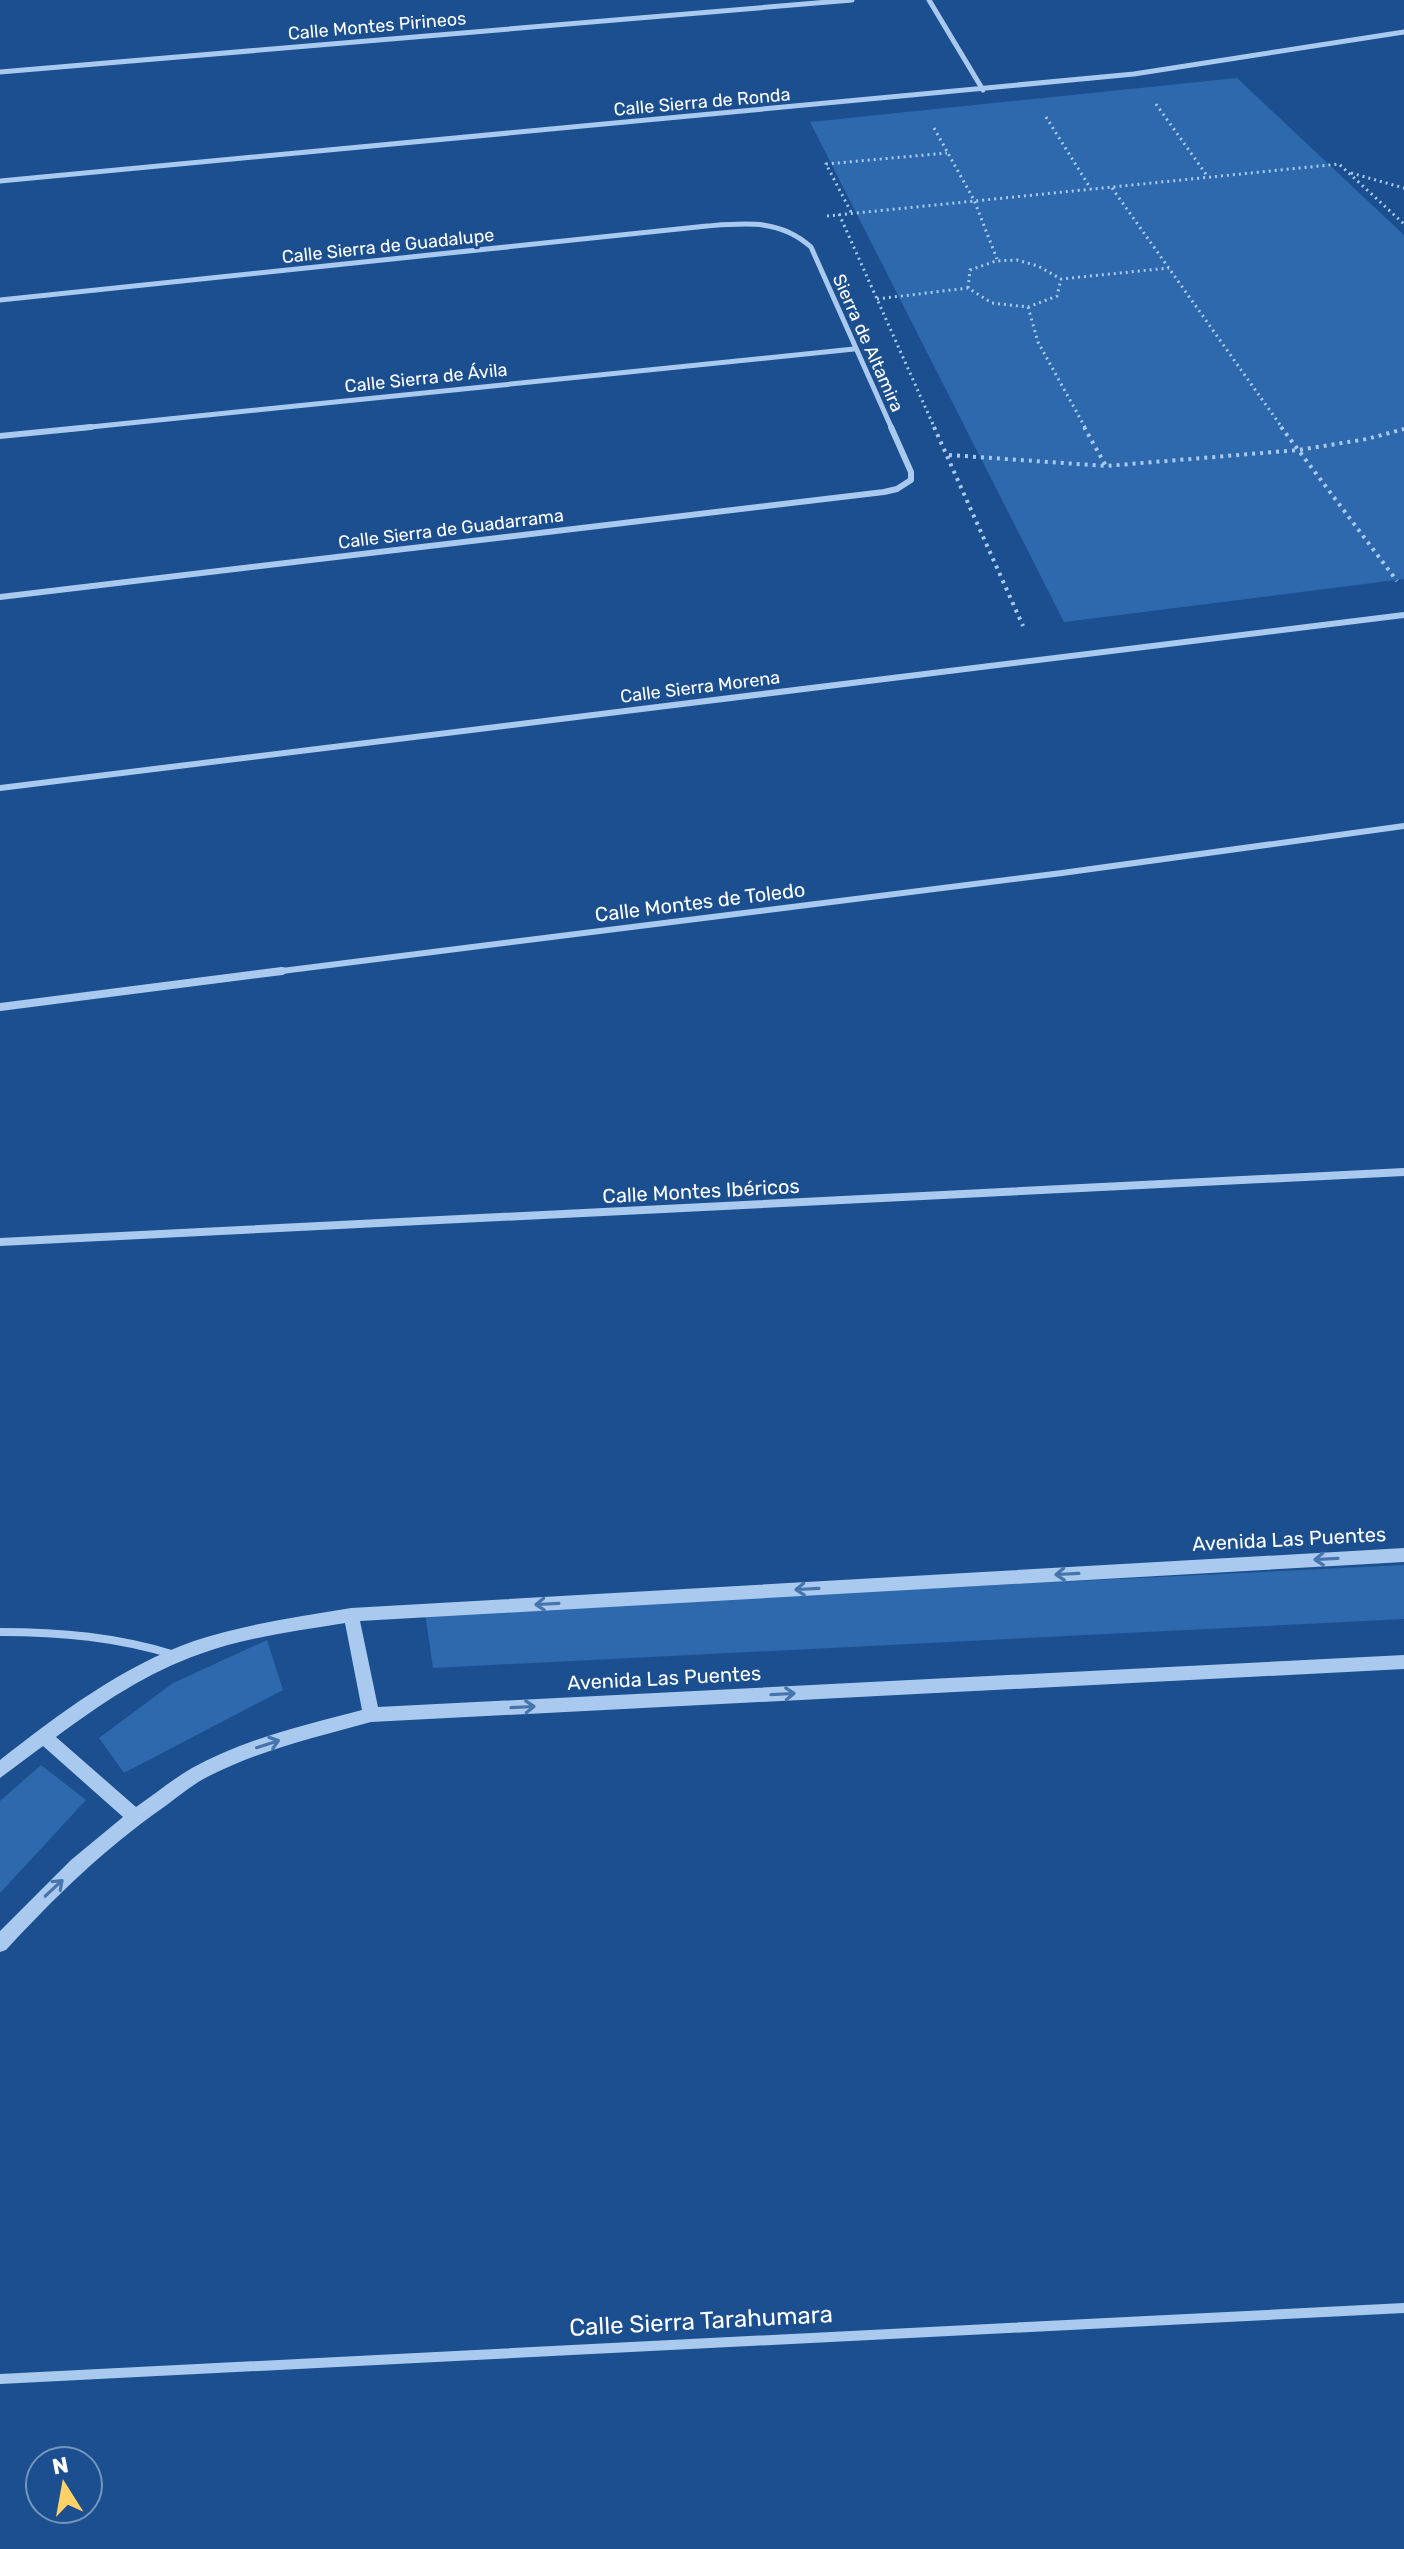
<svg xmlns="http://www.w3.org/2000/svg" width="1404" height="2549" font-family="Rubik,sans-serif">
<rect width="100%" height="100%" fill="#1b4f8f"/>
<path fill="#2e69ad" d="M1237 78 1404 235V579L1064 622 810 122Z
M1404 1565V1619L433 1668 425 1613Z
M267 1640 283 1690 124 1773 99 1738 173 1683Z
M41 1765 86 1800 0 1893V1801Z"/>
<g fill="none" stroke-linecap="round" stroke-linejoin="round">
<path stroke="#a9c9ee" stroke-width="3" stroke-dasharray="2 4" stroke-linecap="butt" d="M1156 104 1208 177
M1046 117 1091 189
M934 128 974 200 997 259
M1351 173 1404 188
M1112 188 1283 429
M851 212 826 164 947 153
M839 214 935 429
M827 216 1339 164 1404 224
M968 288 970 270 996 261 1017 260 1038 266 1061 279 1169 268
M877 299 968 288 992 303 1028 307 1057 296 1061 279
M1028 307 1038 342 1086 429"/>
<path stroke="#a9c9ee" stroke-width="4" stroke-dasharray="3 5" stroke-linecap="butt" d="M934 427 1023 626
M1084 427 1106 466
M1281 427 1397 581
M949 455 1106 466 1298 450 1367 439 1404 429"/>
<path stroke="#a9c9ee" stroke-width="5" d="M929 0 983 90
M0 72 852 0
M0 181 1134 74 1404 32
M0 300 707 226C746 223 780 219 811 247L892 429
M71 429 854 349"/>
<path stroke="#a9c9ee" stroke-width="6" d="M0 436 91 427
M0 597 884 492 897 489 911 480V472L891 427
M0 788 1404 615
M266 973 1062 873 1404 826"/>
<path stroke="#a9c9ee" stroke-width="8" d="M0 1007 282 971
M0 1242 1404 1172
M0 1632C61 1632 117 1637 175 1655"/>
<path stroke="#a9c9ee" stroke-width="10" d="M0 2379 1404 2308"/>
<path fill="#a9c9ee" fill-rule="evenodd" d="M1404 1548V1562L360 1621 378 1707 1404 1655V1669L371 1722C316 1737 260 1750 209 1776 193 1784 179 1796 164 1807 105 1848 55 1897 6 1950L0 1952V1931L71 1860 123 1817 43 1746 0 1778V1760C59 1714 122 1666 194 1641 245 1624 298 1617 351 1608ZM345 1623 362 1710C305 1725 244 1739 192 1768 173 1779 155 1794 136 1807L56 1737C100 1704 148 1672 200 1654 247 1637 296 1631 345 1623Z"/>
</g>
<defs><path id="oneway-shaft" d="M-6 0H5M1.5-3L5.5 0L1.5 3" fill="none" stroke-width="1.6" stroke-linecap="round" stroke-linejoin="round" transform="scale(2)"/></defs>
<g stroke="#4674ac">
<use href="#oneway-shaft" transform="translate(1326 1559) rotate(177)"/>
<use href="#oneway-shaft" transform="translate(1067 1574) rotate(177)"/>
<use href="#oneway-shaft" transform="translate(807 1589) rotate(177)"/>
<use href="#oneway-shaft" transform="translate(547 1604) rotate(177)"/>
<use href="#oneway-shaft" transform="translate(783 1694) rotate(-3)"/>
<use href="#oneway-shaft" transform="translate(523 1707) rotate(-3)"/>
<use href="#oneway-shaft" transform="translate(268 1744) rotate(-18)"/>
<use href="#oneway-shaft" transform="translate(54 1888) rotate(-43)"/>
</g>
<g text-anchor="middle" stroke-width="6" stroke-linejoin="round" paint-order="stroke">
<g font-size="18" fill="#fff" stroke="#1b4f8f">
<text transform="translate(377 26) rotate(-5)" y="6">Calle Montes Pirineos</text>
<text transform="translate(702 102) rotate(-5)" y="6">Calle Sierra de Ronda</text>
<text transform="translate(388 246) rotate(-6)" y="6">Calle Sierra de Guadalupe</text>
<text transform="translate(868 343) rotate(66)" y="6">Sierra de Altamira</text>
<text transform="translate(426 378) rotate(-6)" y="6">Calle Sierra de Ávila</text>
<text transform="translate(451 529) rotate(-7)" y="6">Calle Sierra de Guadarrama</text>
<text transform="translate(700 687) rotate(-7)" y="6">Calle Sierra Morena</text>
</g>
<g font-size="20" fill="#fff" stroke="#1b4f8f">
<text transform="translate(700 902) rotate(-7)" y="7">Calle Montes de Toledo</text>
<text transform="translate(701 1191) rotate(-3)" y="7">Calle Montes Ibéricos</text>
<text transform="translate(1289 1539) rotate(-3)" y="7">Avenida Las Puentes</text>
<text transform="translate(664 1678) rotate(-3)" y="7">Avenida Las Puentes</text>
</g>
<g font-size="24" fill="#fff" stroke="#1b4f8f">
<text transform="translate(701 2321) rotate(-3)" y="8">Calle Sierra Tarahumara</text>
</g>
</g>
<g transform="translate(64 2485) rotate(349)"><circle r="38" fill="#1b4f8f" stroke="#7695bc" stroke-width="2"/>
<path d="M0-6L14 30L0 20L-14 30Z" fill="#ffd166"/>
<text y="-12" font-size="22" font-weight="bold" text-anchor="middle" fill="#ffffff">N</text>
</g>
</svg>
